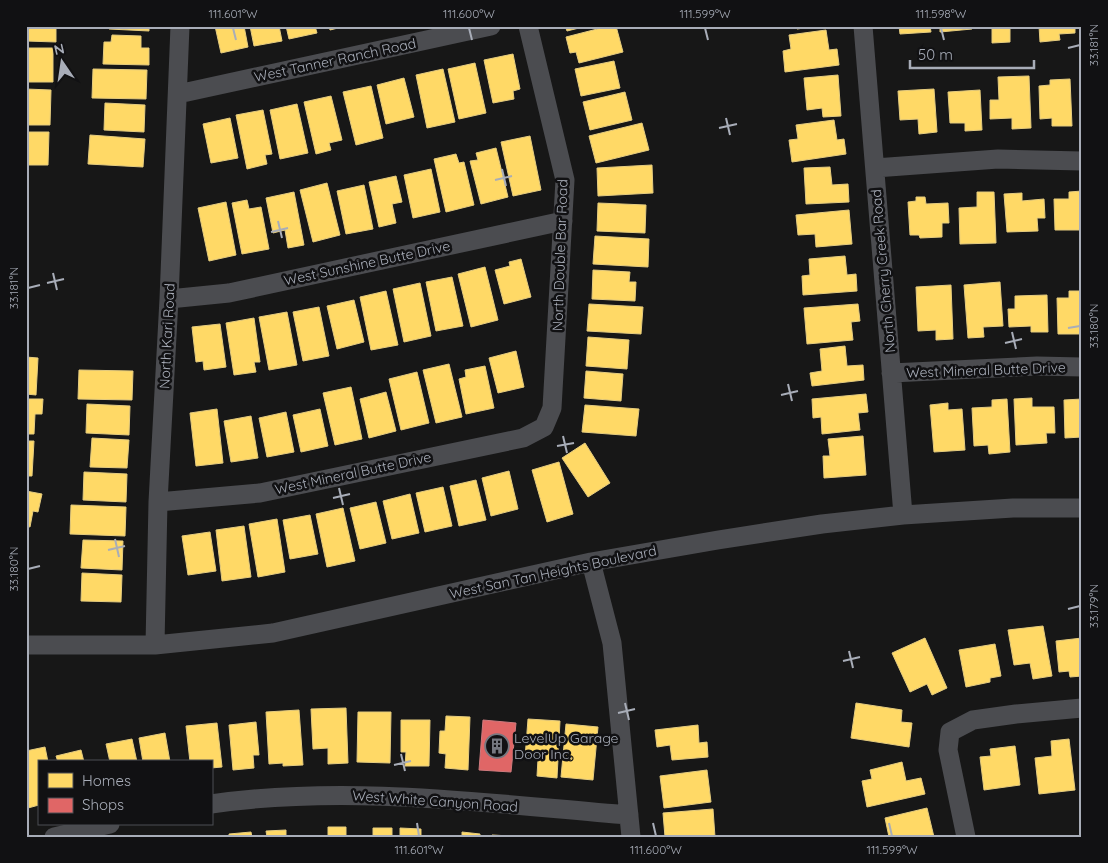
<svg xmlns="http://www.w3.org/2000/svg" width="1108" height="863" font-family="Quicksand,sans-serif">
<rect width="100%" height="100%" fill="#171717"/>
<path fill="#ffd966" stroke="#e5cc7f" d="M26 26H56V42L26 41Z
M109 26H149V31L109 29Z
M215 26H244L248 47 221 53Z
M250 26H279L282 41 254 46Z
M286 26H315L317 33 289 39Z
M329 26H346L330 30Z
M565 26H587L567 31Z
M609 26H616L623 52 579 63 576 52 570 53 566 37Z
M796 26H818L797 29Z
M899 26H930L931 32 900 34Z
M940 26H972V29L940 32Z
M992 26H1010V42L992 43Z
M1039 26H1075V33L1059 34 1060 40 1040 42Z
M826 30 829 50 837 49 839 65 785 72 783 51 791 49 789 35Z
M112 35 141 36V48H149V65L103 64 104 42H111Z
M26 48H53V82H26Z
M513 54 520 89 513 91 514 99 493 103 484 60Z
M614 61 620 88 581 96 575 69Z
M475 63 486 113 459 119 448 69Z
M93 69 147 70 146 99 92 98Z
M443 69 455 122 427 128 416 75Z
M838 75 841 116 823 117 822 108 807 110 804 78Z
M1029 76 1031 128 1012 129V118L990 119V100H999L998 77Z
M404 78 414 117 386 124 377 85Z
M1070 79 1072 126H1052V118L1040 119 1039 86 1050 85V80Z
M371 86 383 138 356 145 343 92Z
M26 89 51 90 50 125H26Z
M934 89 937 132 919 134 918 119 900 120 898 91Z
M980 90 982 130 965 131V123H950L948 92Z
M625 92 632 120 590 130 583 102Z
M331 96 342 140 329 143 331 150 316 154 304 102Z
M105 103 145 105 144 132 104 130Z
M297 104 308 153 280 159 270 110Z
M263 110 272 154 265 155 267 164 247 169 236 115Z
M230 118 238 158 211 163 203 124Z
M834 120 837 140 844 139 846 154 792 162 789 140 798 139 796 125Z
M642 123 649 150 596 163 589 136Z
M26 132H49L48 165H26Z
M90 135 145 139 143 167 88 164Z
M530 136 541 190 513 196 501 142Z
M496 148 508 197 481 204 470 161 478 160 476 153Z
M456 154 459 163 464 162 474 205 446 212 434 159Z
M652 165 653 193 598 196 597 168Z
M830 167 832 185 848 184 849 202 806 204 804 168Z
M431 169 440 212 413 218 404 175Z
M396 176 402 202 392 204 396 223 379 227 369 182Z
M327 183 340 235 313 242 300 190Z
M364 185 373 229 346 234 337 191Z
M1082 191V230H1055L1054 199H1069V192Z
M294 192 304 245 288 248 285 230 273 233 266 198Z
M977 192H994L996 243 960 244 959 208 977 207Z
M1022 193V201L1044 199 1045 218H1037L1038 231 1007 232 1004 194Z
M916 197H925L926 204 948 203 949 223H942V237L920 238 919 235H910L908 202 916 201Z
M247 200 249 209 261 207 269 249 242 254 232 203Z
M226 202 236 255 209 261 198 208Z
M598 203 646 205 645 233 597 231Z
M849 210 852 244 816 247 815 234 798 235 796 215Z
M595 236 649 239 648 267 593 264Z
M845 256 847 275 856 274 857 291 803 295 802 276 810 275 809 259Z
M521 259 531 297 504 304 495 270 510 266 509 262Z
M485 267 498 320 471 327 458 274Z
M593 270 630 272 629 282H636L635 301 592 299Z
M452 277 463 326 436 331 426 282Z
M1000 282 1003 326 983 327 984 337 968 338 964 285Z
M420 283 431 336 404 342 393 289Z
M951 285 953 339 936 340V330L918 331 916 287Z
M386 291 398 345 371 350 360 297Z
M1069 291H1082V334H1058L1057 298H1069Z
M1047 295 1048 332H1031V326L1009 327 1008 309H1015V296Z
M354 300 364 342 337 349 327 306Z
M589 304 643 307 641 334 587 331Z
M858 304 860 321 851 322 853 340 807 344 804 308Z
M319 307 329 356 303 361 293 312Z
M287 312 297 365 269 370 259 317Z
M254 318 260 362H254L256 372 234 375 226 323Z
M220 324 226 367 204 370 203 361 196 362 192 327Z
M588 337 629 340 627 369 586 366Z
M845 346 847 366 863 365 864 380 812 386 810 373 822 371 820 349Z
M516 351 524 387 498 393 489 358Z
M26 357 38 358 36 395 26 394Z
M449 364 462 417 436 423 423 370Z
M485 366 494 408 466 414 459 379 466 377 465 370Z
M79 370 133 371 132 400 78 399Z
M586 371 623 374 621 401 584 398Z
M417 372 429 423 401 430 389 379Z
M351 387 362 439 335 445 323 393Z
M386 392 396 431 369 438 360 399Z
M866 394 868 412 858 413 860 430 822 434 821 417 813 418 812 399Z
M1032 398V407H1054L1055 433H1046L1047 443 1016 445 1014 399Z
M26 399H43L42 414H35L34 434H26Z
M1007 399 1010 452 989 454 988 445 974 446 972 408 992 407V400Z
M1082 399V437L1065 438 1064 400Z
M948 403V410L962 409 965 450 934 452 930 405Z
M87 404 130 406 129 435 86 433Z
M585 405 639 409 636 436 582 432Z
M217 409 223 463 196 466 190 413Z
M320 409 328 446 301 452 293 415Z
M286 412 294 452 267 457 259 418Z
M251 416 258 458 231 462 224 421Z
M863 436 866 475 824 478 823 456H830L828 439Z
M92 438 129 440 127 468 90 467Z
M26 441H34L32 476H26Z
M585 443 610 483 588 497 562 458Z
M559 462 573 514 547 522 532 470Z
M509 471 518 509 491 516 482 478Z
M84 472 127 474 126 502 83 500Z
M476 480 486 520 459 526 450 486Z
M443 487 452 526 425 532 416 493Z
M26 491 42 494 38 512 33 511 30 527 26 526Z
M410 494 419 533 392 539 383 501Z
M376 502 386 543 360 549 350 508Z
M71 505 126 507 125 536 70 534Z
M343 508 355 561 327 567 316 514Z
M310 515 318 554 290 559 283 520Z
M277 519 285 572 258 577 249 524Z
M244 526 251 577 222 581 216 530Z
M210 532 216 571 188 575 182 536Z
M83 540 123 541 122 570 81 568Z
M82 573 122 575 121 602 81 601Z
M1043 626 1052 676 1033 679 1030 663 1014 665 1008 630Z
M925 638 947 688 932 695 927 684 910 692 892 653Z
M1082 638V676L1070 677 1069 671 1059 672 1056 641Z
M995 644 1001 676 990 678V682L966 687 959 650Z
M856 703 902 710 901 722 912 723 909 747 851 738Z
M346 708 348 763 328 764V748L313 749 311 709Z
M299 710 303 765 283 766V763L269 764 266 712Z
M358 712H391L390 763 357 762Z
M446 716 470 717 468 770 445 768 446 754 439 753 440 731H445Z
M528 719 560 721 557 778 537 776 538 759 525 758Z
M401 720H430L429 766H405L406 752H401Z
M256 722 259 755H253L254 768 233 770 229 725Z
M217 723 222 767 211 768V762H190L186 726Z
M566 724 598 727 593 780 561 777Z
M698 725 699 743 707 742 708 757 672 760 670 745 657 747 655 730Z
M165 733 170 762H143L139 738Z
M132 739 137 762H110L106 744Z
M1069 739 1075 790 1039 794 1035 758 1052 756 1051 741Z
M1015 746 1020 785 984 790 980 757 991 756 990 749Z
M45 747 48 762H39V805L28 808 26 800V751Z
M81 750 84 762H58L56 756Z
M902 762 906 781 921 778 925 794 867 807 862 781 872 779 870 770Z
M707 770 711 802 664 808 660 776Z
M927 808 934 837H889L885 818Z
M713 809 715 837H665L663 813Z
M328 827H346V837H314L328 836Z
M373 828H392V837H373Z
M400 828 421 829V837H400Z
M286 830V837H267L266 831Z
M251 832 252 837H229V834Z
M462 832 480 834V837H462Z
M492 835 510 836V837H492Z"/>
<path fill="#e06666" stroke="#cf7b7f" d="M483 720 516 723 511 772 479 770Z"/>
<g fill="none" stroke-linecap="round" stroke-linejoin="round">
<path stroke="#4b4c50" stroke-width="19" d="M863 26 903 515
M178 94 491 26
M875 168 998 159 1082 161
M169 299 229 293 563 221
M891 373 1037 366 1082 367
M158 502 260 493 523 438 544 427 552 408 565 180 528 26
M591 562 612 643 631 837
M26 645H155L273 633 591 562 718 540 822 524 903 515 1013 508H1082
M155 645 158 502 169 299 180 26
M211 804C350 784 491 804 629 815
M54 837 110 824
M966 837 948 750 950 732 973 720 1016 714 1082 708"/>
</g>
<path fill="none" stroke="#a8adb8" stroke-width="2" d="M233 28 236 40M469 28 472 40M705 28 708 40M941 28 944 40M1068 48 1080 45M726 118 730 135M719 128 737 124M502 169 506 186M495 180 512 176M278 221 282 238M271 232 288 228M53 273 57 290M47 283 64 279M28 288 40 285M1068 328 1080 326M1012 332 1016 349M1005 343 1022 339M788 384 792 401M781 395 798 391M563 436 567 453M557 446 574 443M339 488 343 505M333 498 350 494M115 539 119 557M108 550 125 546M28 569 40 566M1068 609 1080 606M849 651 853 668M843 661 860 657M625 703 629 720M618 713 635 709M401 754 405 771M394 765 411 761M417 823 419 836M653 823 656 836M889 823 892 836"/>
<defs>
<g id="building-ring" transform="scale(1.25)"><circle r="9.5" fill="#111113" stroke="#757880" stroke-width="1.5"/><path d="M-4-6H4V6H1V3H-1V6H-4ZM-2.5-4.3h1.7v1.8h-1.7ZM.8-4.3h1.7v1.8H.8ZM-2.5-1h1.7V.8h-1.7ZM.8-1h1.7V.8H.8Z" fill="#757880"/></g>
</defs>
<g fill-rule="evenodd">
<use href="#building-ring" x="497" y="746"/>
</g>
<g text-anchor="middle" stroke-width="5" stroke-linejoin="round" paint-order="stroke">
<g font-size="14" fill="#a8adb8" stroke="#111113">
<text transform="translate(335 60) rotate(-12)" y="5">West Tanner Ranch Road</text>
<text transform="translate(560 255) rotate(-88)" y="5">North Double Bar Road</text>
<text transform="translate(367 263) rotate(-12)" y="5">West Sunshine Butte Drive</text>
<text transform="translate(883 271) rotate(-95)" y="5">North Cherry Creek Road</text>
<text transform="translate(167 336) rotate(-87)" y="5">North Kari Road</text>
<text transform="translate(986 370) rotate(-2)" y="5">West Mineral Butte Drive</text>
<text transform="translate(353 473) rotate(-12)" y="5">West Mineral Butte Drive</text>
<text transform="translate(553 572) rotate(-12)" y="5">West San Tan Heights Boulevard</text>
<text transform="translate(435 801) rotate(4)" y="5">West White Canyon Road</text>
</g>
<g font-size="14" fill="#a8adb8" stroke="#111113" text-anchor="start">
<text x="514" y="743">LevelUp Garage<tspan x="514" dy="16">Door Inc.</tspan></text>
</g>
</g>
<rect width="1108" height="863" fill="none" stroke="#111113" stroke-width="55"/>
<rect x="38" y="760" width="175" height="65" fill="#111113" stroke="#4d4f55"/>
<rect x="48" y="773" width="25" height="15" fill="#ffd966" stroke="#4d4f55"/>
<text x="82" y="786" font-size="15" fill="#a8adb8">Homes</text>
<rect x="48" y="798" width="25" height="15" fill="#e06666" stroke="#4d4f55"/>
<text x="82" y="810" font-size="15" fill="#a8adb8">Shops</text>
<g transform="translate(62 62) rotate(347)" stroke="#111113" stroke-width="4" paint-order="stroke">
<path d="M0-4L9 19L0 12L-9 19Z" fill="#a8adb8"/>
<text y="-8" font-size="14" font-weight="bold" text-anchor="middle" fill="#a8adb8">N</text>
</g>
<path d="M910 60v8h124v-8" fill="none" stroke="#a8adb8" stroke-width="2.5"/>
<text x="918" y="60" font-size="15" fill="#a8adb8" stroke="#111113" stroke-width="4" paint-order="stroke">50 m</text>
<rect x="28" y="28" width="1052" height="808" fill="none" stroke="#a8adb8" stroke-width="2"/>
<g font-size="12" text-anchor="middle" fill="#a8adb8">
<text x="233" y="18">111.601°W</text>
<text x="469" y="18">111.600°W</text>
<text x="705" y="18">111.599°W</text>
<text x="941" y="18">111.598°W</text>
<text transform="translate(1094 45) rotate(-90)" y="4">33.181°N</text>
<text transform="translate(14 288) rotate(-90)" y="4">33.181°N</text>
<text transform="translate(1094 326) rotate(-90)" y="4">33.180°N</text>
<text transform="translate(14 569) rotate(-90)" y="4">33.180°N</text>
<text transform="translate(1094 606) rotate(-90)" y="4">33.179°N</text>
<text x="419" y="854">111.601°W</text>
<text x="656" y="854">111.600°W</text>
<text x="892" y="854">111.599°W</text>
</g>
</svg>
